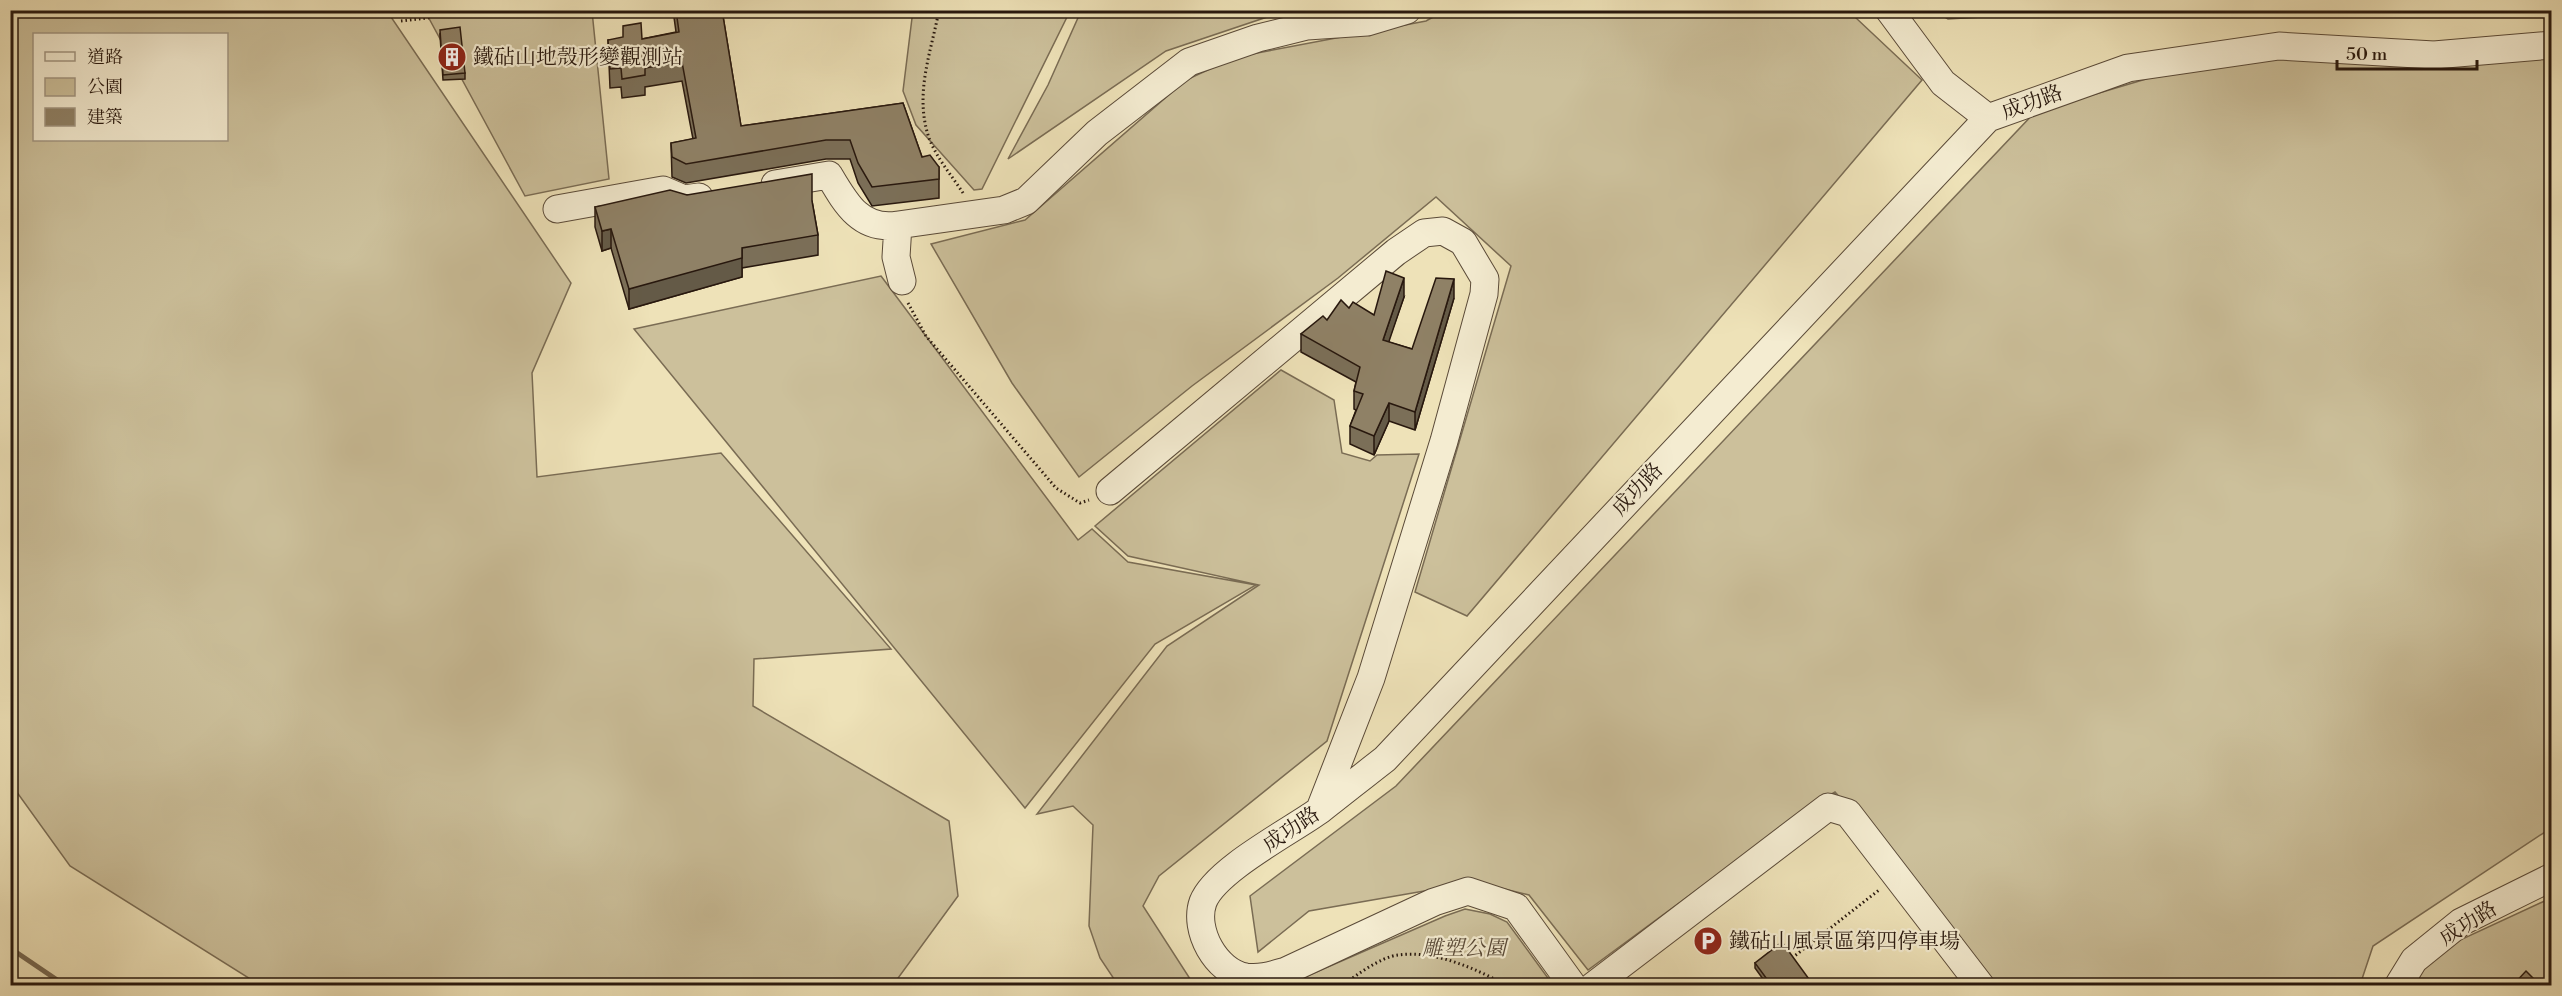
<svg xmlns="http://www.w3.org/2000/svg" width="2562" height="996" font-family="'Libre Bodoni','Noto Serif TC',serif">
<rect width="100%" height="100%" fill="#eee2b8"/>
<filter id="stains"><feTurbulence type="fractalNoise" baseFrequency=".00333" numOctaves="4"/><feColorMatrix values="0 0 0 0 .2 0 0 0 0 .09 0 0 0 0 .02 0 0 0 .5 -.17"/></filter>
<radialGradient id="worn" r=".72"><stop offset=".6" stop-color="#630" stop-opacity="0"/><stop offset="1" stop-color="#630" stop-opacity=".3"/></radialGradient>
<path fill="#ccc09b" stroke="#7a6c54" stroke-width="1.5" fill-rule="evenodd" d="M913 10 1070 11 982 189 974 190 916 125 903 91Z
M10 11H387L571 283 532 373 537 477 721 453 891 649 754 659 753 706 949 821 958 896 893 985H255L252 980 70 866 11 784ZM226 34V140H34V34Z
M425 11H592L609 179 525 196Z
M1081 11V10L1285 11 1166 51 1008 159 1048 85Z
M1444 11H1844L1855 17 1922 80 1467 616 1415 592 1511 266 1436 197 1338 278 1192 386 1079 477 1012 383 931 244 1025 220 1186 80 1236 57 1426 21Z
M1935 11H2083L1948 19Z
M2229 43 2551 48V828L2373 946 2360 985H1991L1909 876 1835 792 1811 806 1588 970 1529 895 1476 882 1309 911 1258 952 1250 896 1396 786 2035 112 2146 79Z
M881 276 1078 540 1092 529 1128 562 1256 585 1155 644 1025 808 634 329Z
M1281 370 1334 400 1342 453 1370 461 1377 455 1419 454 1327 741 1159 876 1143 906 1194 985H1118L1100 958 1089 926 1093 825 1073 806 1037 814 1167 646 1259 585 1128 556 1095 526Z
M2551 898V985L2411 986 2424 969 2447 946Z
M1465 909 1490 914 1507 922 1553 985 1284 986 1445 916Z"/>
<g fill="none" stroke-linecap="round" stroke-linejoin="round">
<path stroke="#776851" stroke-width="5" d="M10 948 66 986"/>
<g stroke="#5a4a38" stroke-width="29">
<path id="minor" d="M1889 10 1943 83 1988 118
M775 184 829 175C846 204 861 231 898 225
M557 209 663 190 684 199 699 197
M902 281 896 257 898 225 1004 210 1026 201 1097 133 1189 62 1258 38 1307 26 1367 22 1407 10
M1110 491 1396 252 1424 233 1443 231 1463 242 1485 279 1484 294 1444 441 1371 678 1320 809
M1573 986 1516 907 1468 891 1434 902 1286 971C1272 975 1260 979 1246 977 1216 972 1193 930 1203 902 1215 870 1291 831 1320 810 1342 793 1363 776 1385 759L1988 118 2128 68 2279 46 2434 55 2552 45
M1593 986 1828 807 1848 813 1981 986
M2398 986 2414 960 2461 922 2552 877"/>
</g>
<path stroke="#28180e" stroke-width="3" stroke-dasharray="1.5 3" stroke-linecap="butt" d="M470 10 497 16 528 10
M939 10C931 53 914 94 929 138 936 157 952 176 963 193
M401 21 428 18 431 10
M908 303 926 336 1056 488 1080 503 1089 500
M10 853 12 851
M1792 958 1879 890
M1342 986C1356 975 1381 957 1398 955 1436 950 1476 969 1508 986"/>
<use href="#minor" stroke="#f4ecd1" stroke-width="27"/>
</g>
<path fill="#7b6f58" stroke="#28180e" stroke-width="1.5" d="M673 10H722L741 126 903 103 922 157 939 167V198L872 206 858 183 850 159H826L686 183 672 177 671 143 693 139 682 81 645 87V95L622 98 621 87 610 88 608 40 642 39 676 32Z
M811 10H838V13L811 16Z
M440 35 465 73V79L443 80Z
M687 195 812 201 818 235V255L742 268V277L629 309 611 248 602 251 595 227V207Z
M1404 297 1388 342 1412 349 1454 298 1415 430 1389 421 1374 455 1350 444V426L1356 410 1354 409V391L1356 382 1301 352V334L1349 308 1374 315Z
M1755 963 1814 986H1768L1755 968Z"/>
<path fill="#645a47" stroke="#28180e" stroke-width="1.5" d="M611 229V248L602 251V231Z
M742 248V277L629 309V289Z
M1404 278V297L1383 359V340Z
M1454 279V298L1415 430V412Z
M1389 403V421L1374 455V436Z"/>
<path fill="#8f8166" stroke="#28180e" stroke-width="1.5" d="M676 10H722L741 126 903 103 922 157 930 155 939 167V179L872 187 858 163 850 140H826L686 164 672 157 671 143 696 138 682 62 645 68V75L622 79 621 68 610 69 608 40 623 37V26L641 23 642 39 679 32Z
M460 27 465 73 443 75 440 30Z
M812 174V201L818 235 742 248V258L629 289 611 229 602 231 595 207 670 190 687 195Z
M1386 271 1404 278 1383 340 1412 349 1436 278 1454 279 1415 412 1389 403 1374 436 1350 426 1363 394 1354 391 1360 367 1301 334 1323 316 1327 320 1341 300 1349 308 1353 302 1374 315Z
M1782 942 1814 986H1772L1755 963Z
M2526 971 2541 986H2512Z"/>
<defs>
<g id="building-disc" transform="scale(1.5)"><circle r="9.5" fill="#8f2418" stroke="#f4ecd1"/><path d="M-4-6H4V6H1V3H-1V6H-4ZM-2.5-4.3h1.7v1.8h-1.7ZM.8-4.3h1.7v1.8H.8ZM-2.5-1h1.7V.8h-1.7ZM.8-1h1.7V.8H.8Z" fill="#fff"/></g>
<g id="parking-disc" transform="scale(1.5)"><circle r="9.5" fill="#8f2418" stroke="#f4ecd1"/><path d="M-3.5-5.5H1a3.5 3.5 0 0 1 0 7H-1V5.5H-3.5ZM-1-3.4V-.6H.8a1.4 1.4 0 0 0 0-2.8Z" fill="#fff"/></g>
</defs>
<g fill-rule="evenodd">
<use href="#building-disc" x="452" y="57"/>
<use href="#parking-disc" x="1708" y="941"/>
</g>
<g text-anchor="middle" stroke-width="4.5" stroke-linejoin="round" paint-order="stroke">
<g font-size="21" fill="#28180e" stroke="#f4ecd1" text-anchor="start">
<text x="473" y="64">鐵砧山地殼形變觀測站</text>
<text x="1729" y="948">鐵砧山風景區第四停車場</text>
</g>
<g font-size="21" fill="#28180e" stroke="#f4ecd1">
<text transform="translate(2032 102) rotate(-20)" y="7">成功路</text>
<text transform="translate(1637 489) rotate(-47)" y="7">成功路</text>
<text transform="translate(1291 829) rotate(-34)" y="7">成功路</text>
<text transform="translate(2468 923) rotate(-32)" y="7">成功路</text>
</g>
<g font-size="21" font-style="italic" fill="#594a38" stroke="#f4ecd1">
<text x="1464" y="955">雕塑公園</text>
</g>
</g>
<rect width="2562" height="996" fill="none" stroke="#eee2b8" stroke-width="36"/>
<rect x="12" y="12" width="2538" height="972" fill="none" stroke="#28180e" stroke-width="3"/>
<rect x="18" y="18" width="2526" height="960" fill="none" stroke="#28180e" stroke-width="1.5"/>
<rect x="33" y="33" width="195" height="108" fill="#f4ecd1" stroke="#a29783" stroke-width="1.5"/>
<rect x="45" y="52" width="30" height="9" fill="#f4ecd1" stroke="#a29783" stroke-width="1.5"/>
<text x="87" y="63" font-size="18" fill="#28180e">道路</text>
<rect x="45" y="78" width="30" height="18" fill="#ccc09b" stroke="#a29783" stroke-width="1.5"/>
<text x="87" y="93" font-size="18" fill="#28180e">公園</text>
<rect x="45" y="108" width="30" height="18" fill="#8f8166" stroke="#a29783" stroke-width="1.5"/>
<text x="87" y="123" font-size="18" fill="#28180e">建築</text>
<path d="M2337 60v9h140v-9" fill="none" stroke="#28180e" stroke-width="3"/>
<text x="2346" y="60" font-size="18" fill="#28180e" stroke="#f4ecd1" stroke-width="4.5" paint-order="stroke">50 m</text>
<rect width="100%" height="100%" filter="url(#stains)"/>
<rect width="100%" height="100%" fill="url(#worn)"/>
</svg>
